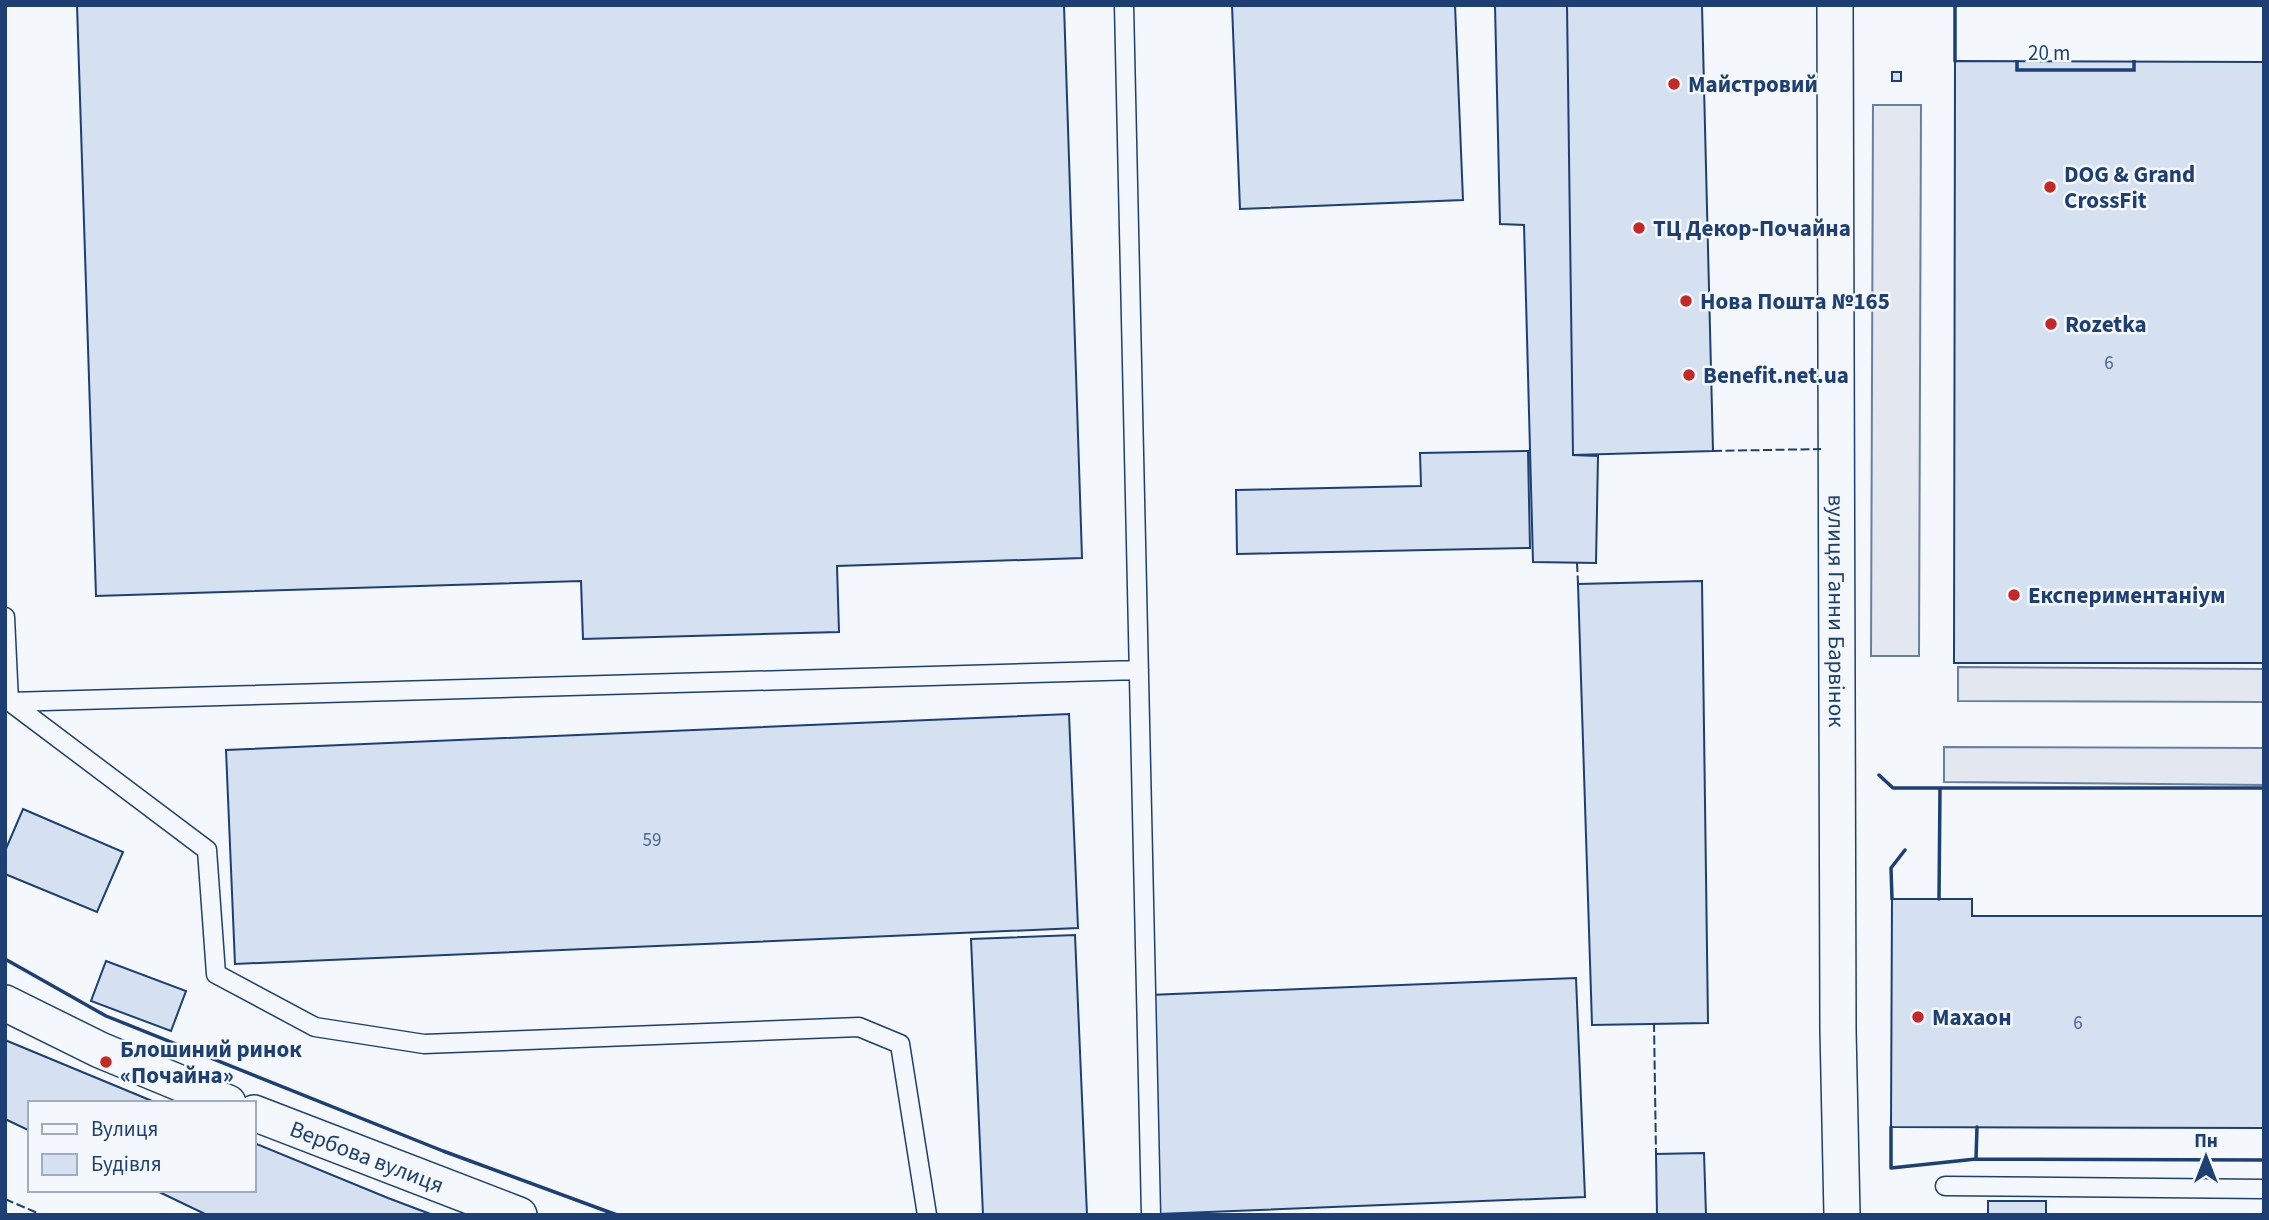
<svg xmlns="http://www.w3.org/2000/svg" width="2269" height="1220" font-family="'Source Sans 3',sans-serif">
<rect width="100%" height="100%" fill="#f4f7fb"/>
<path fill="#e3e8f0" stroke="#687fa3" stroke-width="2" d="M1873 105H1921L1919 656H1871Z
M1958 667 2264 669V702L1958 701Z
M1944 747 2264 748V785L1944 782Z"/>
<path fill="#d5e0f0" stroke="#1d3f73" stroke-width="2" d="M77 5H1064L1082 558 837 566 839 632 583 639 581 581 96 596Z
M1232 5H1455L1463 200 1240 209Z
M1495 5H1567L1573 455 1598 456 1596 563 1533 562 1524 225 1500 224Z
M1567 5H1702L1713 451 1573 455Z
M1955 61 2264 62V663H1954Z
M1892 72H1901V81H1892Z
M1528 451 1530 548 1237 554 1236 490 1421 486 1420 453Z
M1702 581 1708 1023 1592 1025 1578 584Z
M1069 714 1078 928 235 964 226 750Z
M23 809 123 852 97 912 5 874V851Z
M1892 899H1972V916H2264V1128L1891 1127Z
M1075 935 1087 1215H983L971 939Z
M106 961 186 991 171 1031 91 1001Z
M1576 978 1585 1197 1158 1214 1149 995Z
M5 1040 157 1103H30V1131L5 1119Z
M254 1143 388 1198 433 1215H207L155 1190H254Z
M1704 1153 1706 1215H1657L1656 1154Z
M1988 1201H2046V1215H1988Z"/>
<g fill="none" stroke-linecap="round" stroke-linejoin="round">
<g stroke="#1d3f73" stroke-width="21">
<path id="service" d="M1124 5 1151 1215
M5 617 9 702
M5 698 207 850 216 974 315 1027 424 1044 859 1027 900 1044 927 1215
M9 702 1139 670
M1945 1186 2264 1189"/>
</g>
<g stroke="#1d3f73" stroke-width="38">
<g id="minor">
<path id="s1" d="M1835 5 1838 1030 1842 1215"/>
<path d="M5 1003 100 1050 228 1103"/>
<path id="s2" d="M254 1113 519 1215"/>
</g>
</g>
<use href="#service" stroke="#f4f7fb" stroke-width="18"/>
<use href="#minor" stroke="#f4f7fb" stroke-width="35"/>
<path stroke="#1d3f73" stroke-width="2" stroke-dasharray="9 3.5" stroke-linecap="butt" d="M1713 451 1821 449
M1577 563 1578 584
M1654 1023 1656 1154
M5 1199 42 1215"/>
<path stroke="#1d3f73" stroke-width="3.5" d="M1955 5V61
M1879 775 1893 788H2264
M1892 899 1891 868 1905 850
M1939 899 1940 788
M5 959 106 1016 443 1151 617 1215
M1891 1127V1168L1976 1159 2264 1160
M1976 1159 1977 1127"/>
</g>
<g fill="#c62828" stroke="#f4f7fb" stroke-width="2.5">
<circle cx="1674" cy="84" r="7"/>
<circle cx="2050" cy="187" r="7"/>
<circle cx="1639" cy="228" r="7"/>
<circle cx="1686" cy="301" r="7"/>
<circle cx="2051" cy="324" r="7"/>
<circle cx="1689" cy="375" r="7"/>
<circle cx="2014" cy="595" r="7"/>
<circle cx="1918" cy="1017" r="7"/>
<circle cx="106" cy="1062" r="7"/>
</g>
<g text-anchor="middle" stroke-width="5" stroke-linejoin="round" paint-order="stroke">
<g font-size="19" fill="#4b6792">
<text x="2109" y="369">6</text>
<text x="652" y="846">59</text>
<text x="2078" y="1029">6</text>
</g>
<g font-size="23" font-weight="bold" fill="#1d3f73" stroke="#f4f7fb" text-anchor="start">
<text x="1688" y="92">Майстровий</text>
<text x="2064" y="182">DOG &amp; Grand<tspan x="2064" dy="26">CrossFit</tspan></text>
<text x="1653" y="236">ТЦ Декор-Почайна</text>
<text x="1700" y="309">Нова Пошта №165</text>
<text x="2065" y="332">Rozetka</text>
<text x="1703" y="383">Benefit.net.ua</text>
<text x="2028" y="603">Експериментаніум</text>
<text x="1932" y="1025">Махаон</text>
<text x="120" y="1057">Блошиний ринок<tspan x="120" dy="26">«Почайна»</tspan></text>
</g>
<g font-size="23" fill="#1d3f73" stroke="#f4f7fb">
<text dy="8" stroke="none"><textPath href="#s1" startOffset="606">вулиця Ганни Барвінок</textPath></text>
<text dy="8" stroke="none"><textPath href="#s2" startOffset="121">Вербова вулиця</textPath></text>
</g>
</g>
<rect width="2269" height="1220" fill="none" stroke="#1d3f73" stroke-width="14"/>
<rect x="28" y="1101" width="228" height="91" fill="#f4f7fb" stroke="#9eadc5" stroke-width="2"/>
<rect x="42" y="1124" width="35" height="10" fill="#f4f7fb" stroke="#9eadc5" stroke-width="2"/>
<text x="91" y="1136" font-size="21" fill="#1d3f73">Вулиця</text>
<rect x="42" y="1154" width="35" height="21" fill="#d5e0f0" stroke="#9eadc5" stroke-width="2"/>
<text x="91" y="1171" font-size="21" fill="#1d3f73">Будівля</text>
<g transform="translate(2206 1157)" stroke="#f4f7fb" stroke-width="5" paint-order="stroke">
<path d="M0-5L12 26L0 18L-12 26Z" fill="#1d3f73"/>
<text y="-10" font-size="19" font-weight="bold" text-anchor="middle" fill="#1d3f73">Пн</text>
</g>
<path d="M2017 60v10h117v-10" fill="none" stroke="#1d3f73" stroke-width="3.5"/>
<text x="2028" y="60" font-size="21" fill="#1d3f73" stroke="#f4f7fb" stroke-width="5" paint-order="stroke">20 m</text>
</svg>
